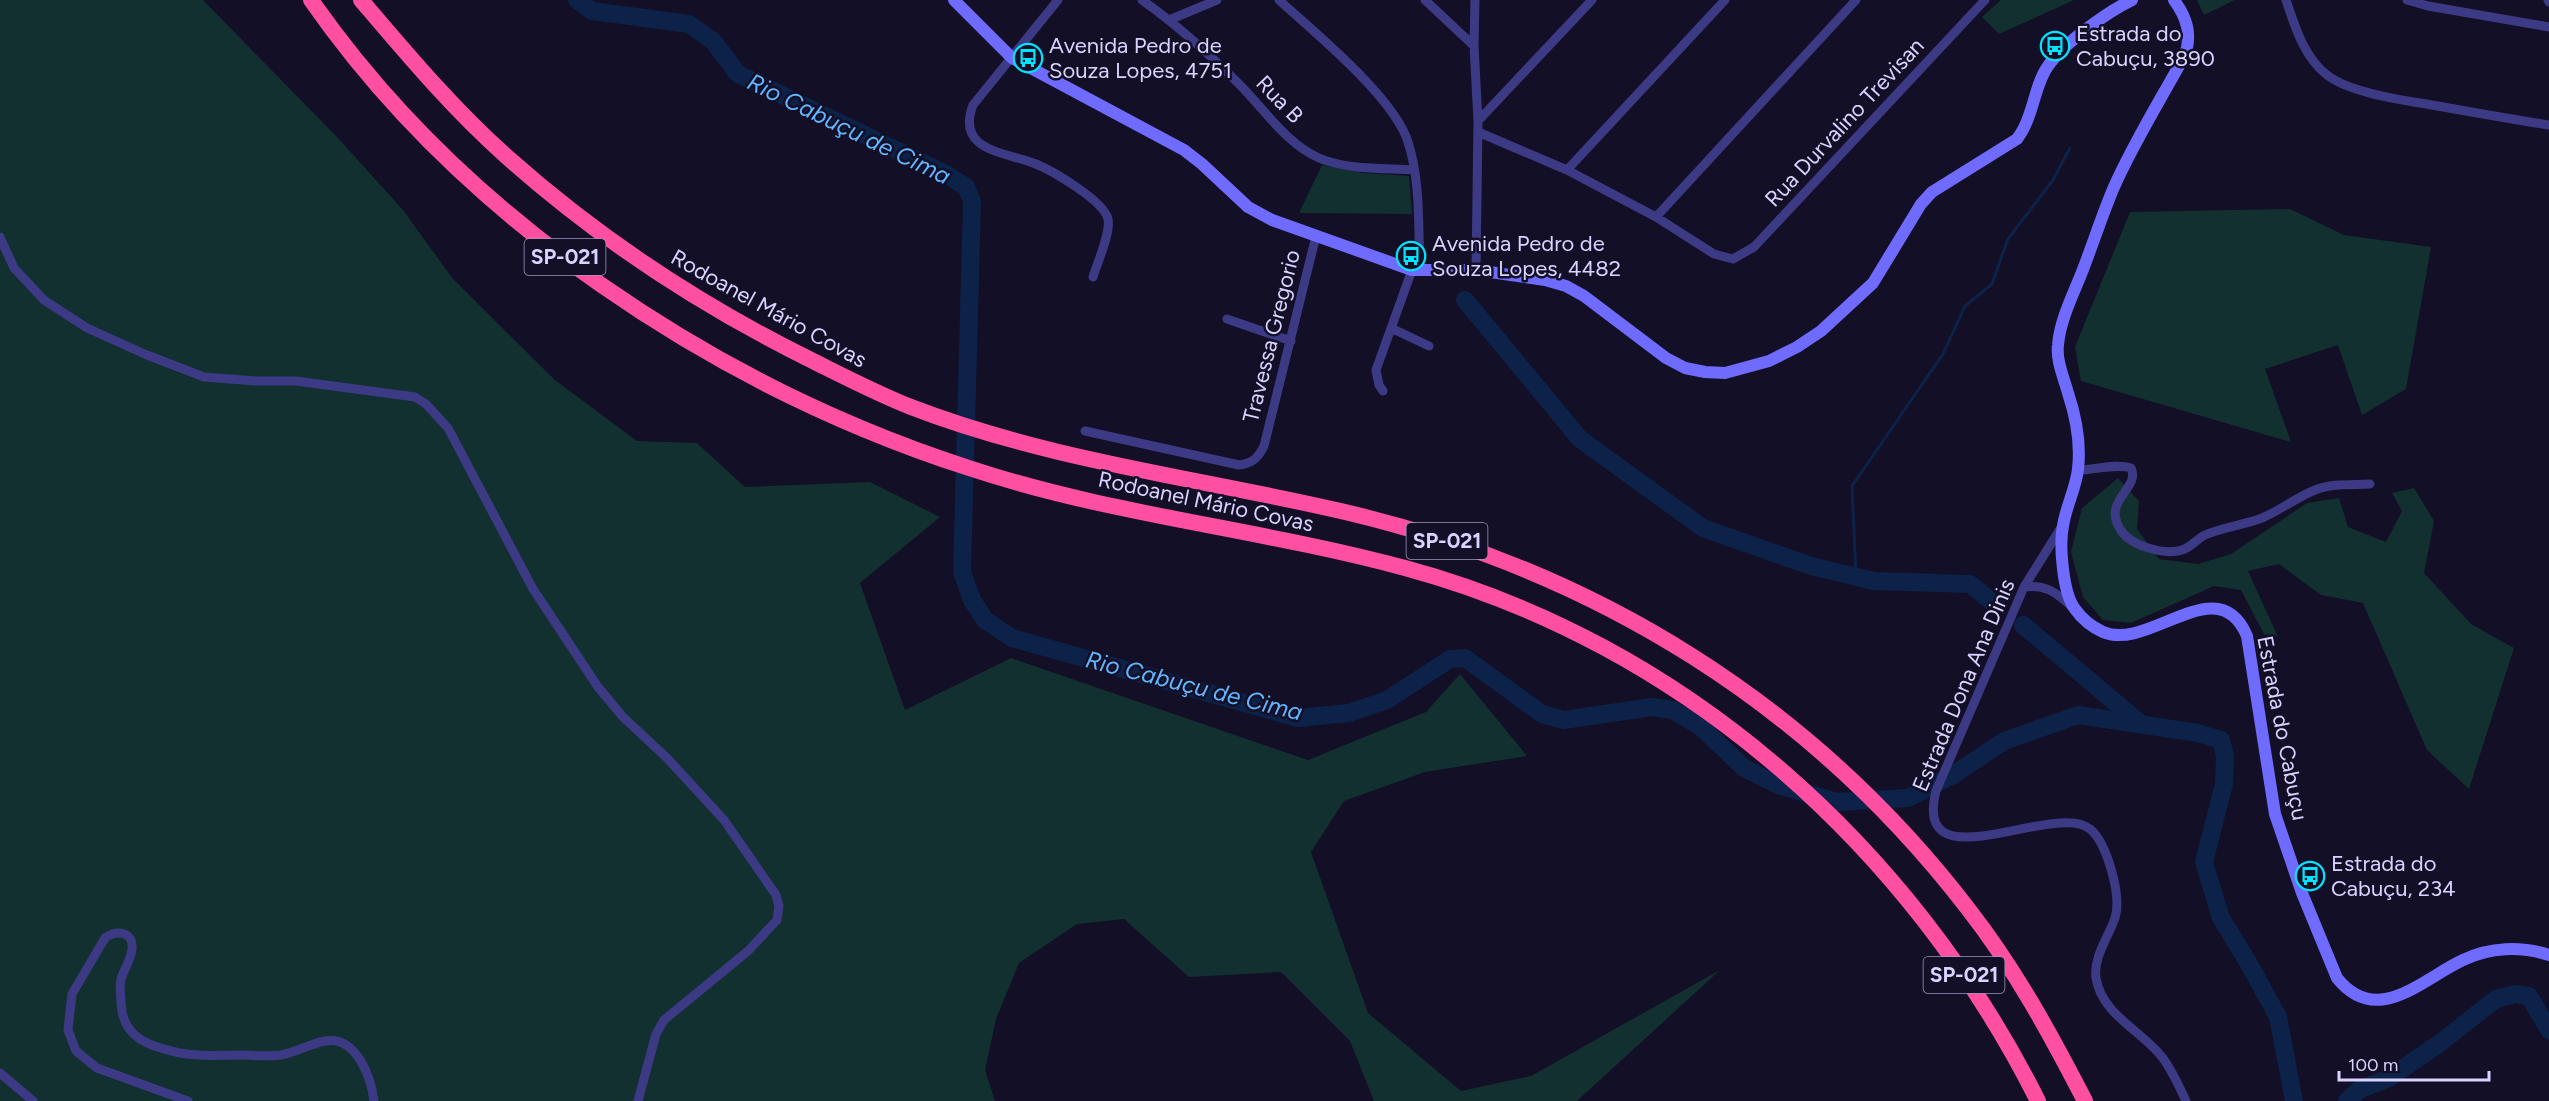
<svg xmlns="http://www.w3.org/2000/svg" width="2549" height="1101" font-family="Figtree,sans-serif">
<rect width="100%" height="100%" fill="#130f26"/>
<path fill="#12302f" d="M0 0H203L337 137 403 210 453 279 555 380 637 441 697 443 745 487 870 482 940 517 860 583 905 710 1011 658 1308 760 1426 712 1460 674 1527 756 1425 772 1344 801 1311 852 1368 1013 1461 1091 1531 1076 1720 970 1577 1101H1374L1350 1041 1281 972 1189 977 1124 919 1077 924 1019 963 996 1019 985 1070 995 1101H0Z
M2001 0H2074L1999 34 1982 17Z
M2197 0H2235L2204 15Z
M1322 165 1363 173 1409 176 1412 214 1299 213Z
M2290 209 2344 235 2431 247 2406 389 2362 415 2338 345 2265 369 2291 442 2081 381 2075 347 2130 212Z
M2118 478 2139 501 2137 529 2159 559 2198 564 2231 554 2307 503 2339 498 2348 527 2386 542 2402 511 2392 493 2414 488 2434 521 2424 573 2471 624 2514 648 2469 789 2427 750 2363 603 2321 595 2279 564 2248 571 2278 637 2264 634 2241 590 2214 586 2131 623 2103 620 2083 597 2071 552 2082 508Z"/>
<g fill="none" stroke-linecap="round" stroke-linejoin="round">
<path stroke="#0c2248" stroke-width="3" d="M1856 577 1852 486 1943 354 1965 306 1992 284 2008 239 2053 180 2070 148"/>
<path stroke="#0c2248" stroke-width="18" d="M577 0 592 11 689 24 713 41 738 74 946 174 966 187 972 201 962 572 972 600 985 620 1012 638 1298 718 1349 713 1387 700 1450 659 1465 658 1542 714 1564 720 1652 707 1673 710 1701 727 1744 768 1778 785 1837 802 1908 798 1953 775 2004 741 2078 715 2198 733 2221 740 2225 756 2224 784 2204 862 2221 918 2248 962 2278 1017 2294 1101
M1465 300 1580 439 1703 528 1811 566 1874 581 1970 584 1997 606
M2023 625 2141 724
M2347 1101 2359 1090 2389 1078 2440 1043 2496 999 2515 994 2529 996 2549 1030"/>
<path stroke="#3d3a85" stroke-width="9" d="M1058 0 973 105C955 152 1007 152 1036 164 1053 171 1104 201 1108 219 1111 233 1097 263 1093 277
M1142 0C1176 24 1207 52 1236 81 1262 106 1285 143 1319 158 1347 170 1384 168 1414 170
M1279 0C1315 33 1394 97 1408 142 1421 182 1418 229 1420 271
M1425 0 1474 46
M1475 0 1474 46 1478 121 1476 270
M2286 0C2295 27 2304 57 2327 75 2350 93 2403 100 2432 105 2471 112 2510 119 2549 125
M2407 0 2428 6 2549 27
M2548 0 2549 2
M1169 20 1217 0
M1478 121 1592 0
M1478 132 1567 170 1656 217 1714 254 1733 259 1754 247 1985 0
M1567 170 1725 0
M1656 217 1856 0
M0 237 14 268 44 300 87 328 147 355 204 377 256 381H296L415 397 426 404 448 428 533 589 598 687 623 717 667 758 724 820 776 895 779 906 777 920 748 951 664 1020 656 1034 638 1101
M1227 319 1291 341
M1393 329 1429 346
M1383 391 1379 385 1376 370 1412 270
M1085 431 1239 465C1253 463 1258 458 1264 446L1316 236
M2078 470C2094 470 2116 463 2131 468 2141 488 2102 500 2120 529 2129 545 2160 554 2178 551 2189 550 2195 540 2205 535 2223 527 2244 525 2262 518 2281 510 2297 497 2315 490 2332 483 2352 485 2370 484
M2062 526 2024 587 1936 791C1912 886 2055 800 2090 829 2107 843 2122 896 2115 918 2109 936 2093 957 2096 978 2102 1015 2141 1030 2162 1057 2172 1070 2179 1086 2186 1101
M2024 587C2045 584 2056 592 2072 607
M0 1073 33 1101
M188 1101 97 1068 76 1051 68 1030 72 994 105 938C116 930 134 931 132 949 131 959 124 970 121 979 119 986 121 995 121 1002 122 1039 150 1046 180 1053 200 1057 220 1055 240 1055 254 1055 267 1057 281 1055 296 1052 310 1044 325 1041 356 1035 371 1077 374 1101"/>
<path stroke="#6f6bff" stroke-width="12" d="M954 0 1012 58 1184 150 1202 164 1248 207 1272 220 1412 270H1476L1545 280 1566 286 1584 296 1666 358 1685 368 1705 372 1725 373 1769 361 1797 347 1821 331 1873 283 1921 204 1932 192 2017 139C2034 117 2034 85 2048 66 2064 43 2107 12 2132 0
M2174 0C2187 18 2192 34 2185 55 2161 99 2134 142 2114 187 2102 215 2093 244 2082 272 2073 295 2060 320 2058 345 2056 361 2064 378 2068 393 2076 417 2081 443 2078 469 2076 488 2066 506 2063 526 2059 545 2063 594 2075 609 2082 619 2092 627 2103 632 2149 652 2218 567 2247 636L2275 814 2302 893 2337 978C2377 1028 2422 979 2463 960 2490 947 2521 946 2549 955"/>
<path stroke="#ff4fa3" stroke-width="16" d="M311 0C464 220 716 386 969 468 1110 515 1261 529 1405 568 1683 643 1910 846 2038 1101
M361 0C407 54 453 109 506 156 599 239 703 307 815 362 847 378 878 394 911 407 1051 461 1200 478 1345 512 1596 571 1812 705 1969 910 2015 969 2051 1035 2085 1101"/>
</g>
<defs>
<g id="bus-ring" transform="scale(1.5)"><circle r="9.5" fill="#130f26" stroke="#00e5ff" stroke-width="1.5"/><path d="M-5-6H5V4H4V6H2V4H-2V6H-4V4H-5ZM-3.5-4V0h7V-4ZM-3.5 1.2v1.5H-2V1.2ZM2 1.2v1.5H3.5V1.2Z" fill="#00e5ff"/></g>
</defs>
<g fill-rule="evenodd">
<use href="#bus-ring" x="2055" y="46"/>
<use href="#bus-ring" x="1028" y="58"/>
<use href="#bus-ring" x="1411" y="256"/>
<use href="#bus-ring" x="2310" y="876"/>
</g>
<g text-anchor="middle" stroke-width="5" stroke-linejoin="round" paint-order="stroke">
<g fill="#130f26" stroke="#9e99be" stroke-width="1.5">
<rect x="524.5" y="239" width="81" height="36" rx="4.5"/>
<rect x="1406.5" y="523" width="81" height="36" rx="4.5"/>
<rect x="1923.5" y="957" width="81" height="36" rx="4.5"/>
</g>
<g font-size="21" font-weight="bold" fill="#d9d4ff">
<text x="565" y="264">SP-021</text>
<text x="1447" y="548">SP-021</text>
<text x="1964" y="982">SP-021</text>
</g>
<g font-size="22" fill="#d9d4ff" stroke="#130f26" text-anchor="start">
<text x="2076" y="41">Estrada do<tspan x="2076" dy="25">Cabuçu, 3890</tspan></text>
<text x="1049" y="53">Avenida Pedro de<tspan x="1049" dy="25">Souza Lopes, 4751</tspan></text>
<text x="1432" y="251">Avenida Pedro de<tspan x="1432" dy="25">Souza Lopes, 4482</tspan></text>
<text x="2331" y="871">Estrada do<tspan x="2331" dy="25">Cabuçu, 234</tspan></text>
</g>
<g font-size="22" fill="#d9d4ff" stroke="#130f26">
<text transform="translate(1280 99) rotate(46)" y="8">Rua B</text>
<text transform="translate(1844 122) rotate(-47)" y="8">Rua Durvalino Trevisan</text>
<text transform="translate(769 308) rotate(29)" y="8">Rodoanel Mário Covas</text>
<text transform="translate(1271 336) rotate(-76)" y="8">Travessa Gregorio</text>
<text transform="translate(1206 501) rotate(12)" y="8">Rodoanel Mário Covas</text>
<text transform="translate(1963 685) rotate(-67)" y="8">Estrada Dona Ana Dinis</text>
<text transform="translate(2283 728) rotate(79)" y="8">Estrada do Cabuçu</text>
</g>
<g font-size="24" font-style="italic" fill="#62b6ff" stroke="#130f26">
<text transform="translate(849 129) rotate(26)" y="8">Rio Cabuçu de Cima</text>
<text transform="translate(1194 686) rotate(14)" y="8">Rio Cabuçu de Cima</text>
</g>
</g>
<path d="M2339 1071v9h150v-9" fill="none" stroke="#d9d4ff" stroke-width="3"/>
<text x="2348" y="1071" font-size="18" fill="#d9d4ff" stroke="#130f26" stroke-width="4.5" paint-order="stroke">100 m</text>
</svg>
